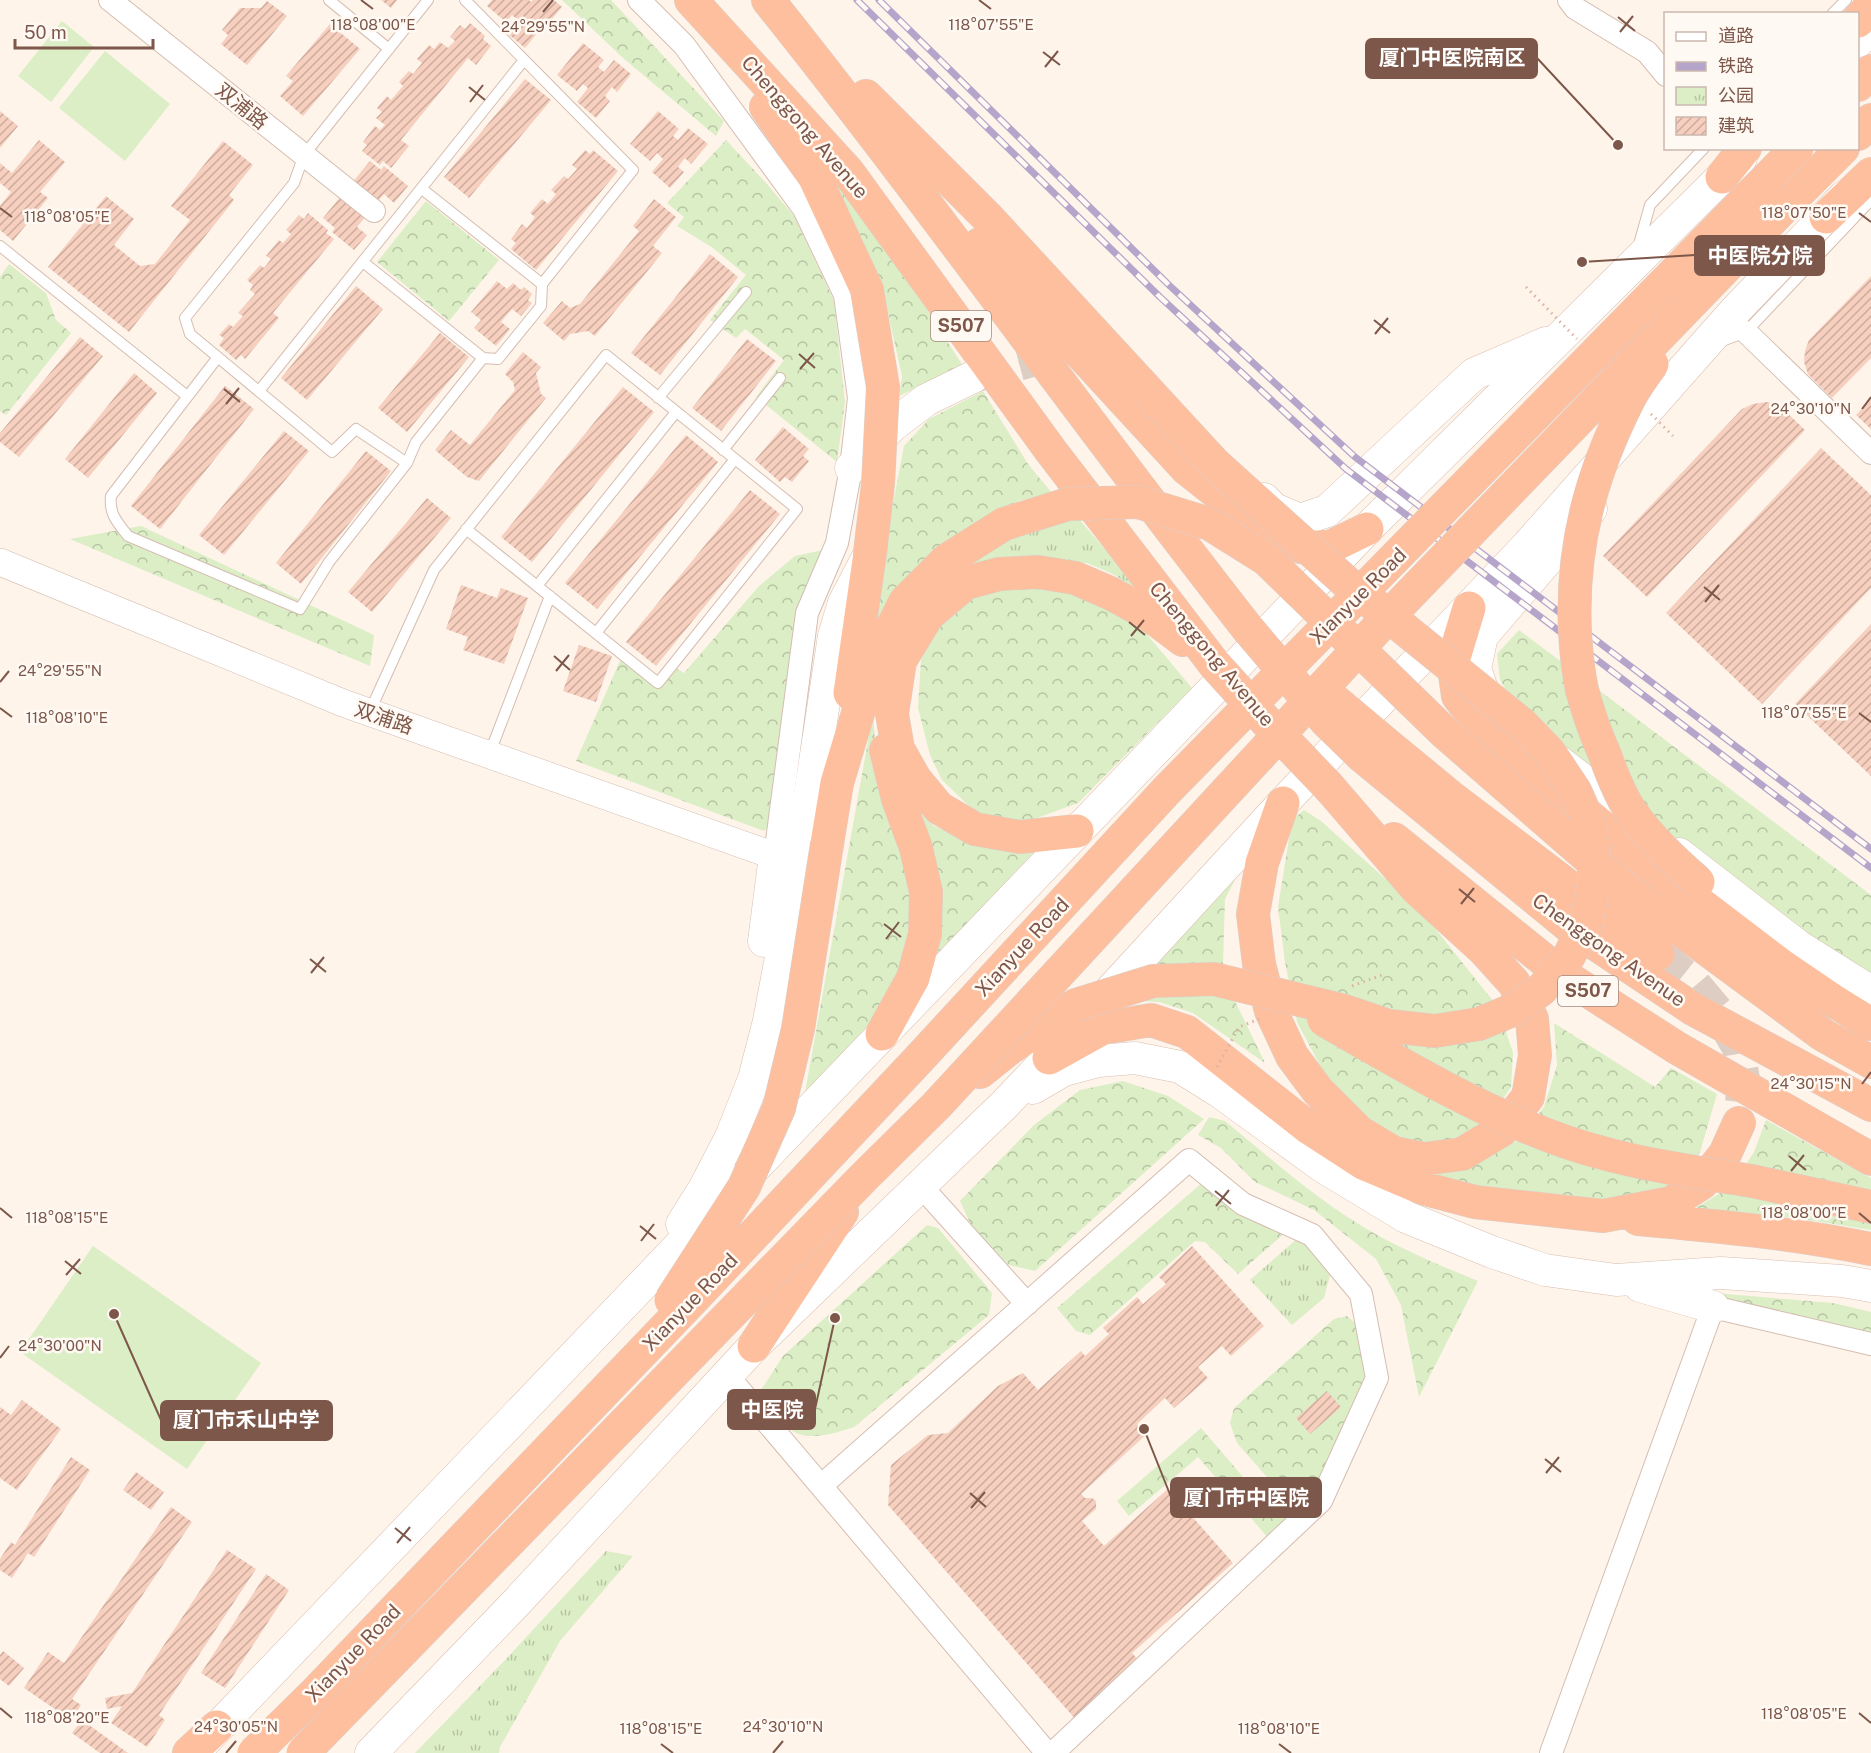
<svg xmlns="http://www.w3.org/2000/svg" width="1871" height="1753" font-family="'Public Sans','Noto Sans SC',sans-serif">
<defs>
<pattern id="forest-crowns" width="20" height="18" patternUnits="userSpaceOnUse" patternTransform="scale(1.5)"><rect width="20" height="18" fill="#dbeec6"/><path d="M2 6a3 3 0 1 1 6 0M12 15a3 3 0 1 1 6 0" fill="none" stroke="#b7c4a3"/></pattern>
<pattern id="park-tufts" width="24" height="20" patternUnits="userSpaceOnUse" patternTransform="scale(1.5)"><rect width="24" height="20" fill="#dbeec6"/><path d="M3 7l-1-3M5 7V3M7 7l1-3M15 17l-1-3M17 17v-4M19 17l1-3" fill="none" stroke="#b7c4a3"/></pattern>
<pattern id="building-hatch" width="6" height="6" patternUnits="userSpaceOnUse" patternTransform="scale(1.5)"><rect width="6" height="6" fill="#f6cfbf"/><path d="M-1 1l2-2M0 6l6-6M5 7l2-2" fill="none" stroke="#ccab9d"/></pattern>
</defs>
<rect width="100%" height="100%" fill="#fef4ea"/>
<path fill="url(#forest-crowns)" d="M562 0H611L724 121 716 136 623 58Z
M726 140 766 183 794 216 834 301 845 402 837 462 756 397 784 360 745 329 736 338 710 320 746 275 713 248 677 226 684 217 667 203Z
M824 172 865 212 963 366 899 396 902 376 885 300 863 241Z
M426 201 499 260 449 321 377 262Z
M9 264 46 293 56 320 71 333 6 415 0 411V277Z
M983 391 1028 464 1052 493 1019 501 979 524 867 639 904 446 929 419Z
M141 526 374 635 370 666 70 539Z
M823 550 794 810 764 831 576 761 623 654 656 678 672 666 684 673 759 586 795 556Z
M1012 581 1060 587 1139 625 1192 688 1078 803 1026 822H1000L971 808 942 780 930 755 918 708 921 660 938 623 976 594Z
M1519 630 1871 895V979L1662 834 1517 708 1500 680 1497 654Z
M873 713 876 756 898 792 934 826 976 844 1035 851 804 1098Z
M1304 810 1321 821 1421 911 1498 1007 1513 1053 1511 1087 1483 1129 1449 1144 1404 1142 1366 1119 1323 1071 1297 1022 1285 962 1278 907 1292 820Z
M1238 874 1225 899 1223 964 1234 999 1265 1063 1193 1013 1159 1002 1124 1000Z
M1554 1023 1655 1087 1671 1068 1717 1094 1700 1152 1677 1182 1650 1200 1615 1203 1476 1188 1431 1175 1474 1166 1518 1140 1544 1107 1557 1065Z
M1123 1081 1168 1096 1204 1119 1035 1271 1009 1265 973 1230 960 1201 1034 1125 1080 1090Z
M1209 1117 1225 1121C1268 1156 1310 1194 1357 1223 1395 1247 1437 1264 1478 1281L1419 1397 1401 1305 1376 1259 1314 1210 1255 1182 1221 1148 1198 1135Z
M1766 1120 1871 1178V1230L1796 1218 1738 1213 1689 1212 1732 1186 1754 1152Z
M1203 1182 1286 1232 1238 1274 1205 1242 1195 1241 1090 1335 1076 1331 1057 1308Z
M927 1225 938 1228 992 1293 989 1315 854 1427C836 1433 806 1443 790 1429 779 1418 769 1404 759 1393L783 1356Z
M1690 1291 1833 1303 1871 1312V1335Z
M1347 1316 1360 1327 1372 1378 1315 1497 1303 1500 1281 1493 1237 1443 1230 1423 1234 1408 1334 1319Z
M1201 1428 1268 1506 1298 1516 1270 1540 1198 1457 1129 1516 1117 1501Z"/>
<path fill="url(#park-tufts)" d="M1079 519 1142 593 1113 574 1087 563 1053 560 957 567 1042 523Z
M1299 1237 1326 1259 1330 1275 1324 1298 1292 1325 1250 1280Z
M606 1551 633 1556 560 1641 500 1747 499 1753H415L506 1659Z"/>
<path fill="#dbeec6" d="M62 21 94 47 51 102 18 76Z
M105 51 170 104 125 161 59 108Z
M93 1246 261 1363 187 1469 20 1352Z"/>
<path fill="url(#building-hatch)" d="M381 0H397L391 8Z
M492 0H529L531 2 533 0H554L562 7 546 26 538 19 532 27 538 32 525 48 506 32 517 19 512 15 506 22 487 6Z
M267 1 287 16 247 65 221 44 228 35 222 30 240 8H261Z
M470 23 485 36 483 39 491 46 476 65 468 58 401 140 409 146 391 168 383 161 380 165 362 151 367 145 363 142 375 126 380 130 385 125 376 118 382 112 377 108 387 96 391 100 403 86 399 82 409 71 413 74 422 63 417 59 429 45 434 49 440 42 448 48 455 41 450 37 460 25 465 29Z
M330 24 360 49 303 116 280 96 293 81 286 76Z
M583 43 604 60 598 67 604 72 614 60 631 74 617 92 612 87 605 96 610 101 596 118 577 102 588 88 583 84 577 91 557 75Z
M525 79 551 100 469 198 444 177Z
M0 111 18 126 0 148Z
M658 111 679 129 673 136 678 140 688 128 708 144 691 164 685 158 678 167 684 172 670 188 652 172 663 159 657 153 650 161 630 144Z
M39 140 65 162 40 192 48 198 13 241 0 230V206L11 192 0 183V163L12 173Z
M223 141 253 165 229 195 234 200 129 332 48 267 106 196 134 219 114 245 140 266 155 264 190 220 171 206Z
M585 150 590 154 593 150 618 171 536 270 511 249 516 243 511 239 522 224 527 228 535 217 530 213 542 199 548 204 556 194 551 190 564 176 568 179 577 169 572 165Z
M370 161 381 170 384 166 408 186 394 203 384 194 357 227 367 235 354 250 332 232 335 228 323 218Z
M654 199 676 217 653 246 662 253 595 336 588 331 570 334 564 341 543 323 562 301 570 308 580 304 639 231 633 226Z
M308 213 328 230 326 233 334 239 273 313 279 318 245 359 241 355 236 360 219 345 224 338 219 335 229 324 233 327 243 316 238 313 255 294 250 290 253 285 247 280 260 265 264 268 271 259 266 256 279 240 283 243 291 234 286 230 299 215 304 219Z
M710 254 738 277 660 375 631 353Z
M1871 276V358L1832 398 1808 374 1804 362 1805 351 1809 340Z
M497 281 507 289 513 283 521 290 524 287 532 294 528 300 532 303 521 316 512 309 501 322 510 329 496 346 474 328 481 320 471 312Z
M356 286 383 309 307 400 281 378Z
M440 333 469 357 407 432 378 408Z
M80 337 103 356 19 457 0 442V433Z
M747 339 776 361 721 431 692 408Z
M523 352 541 367 536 373 541 394 546 398 479 481 467 477 435 450 451 430 470 445 515 390 513 382 505 374Z
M134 373 157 393 88 478 65 459Z
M225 386 254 409 160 529 131 506Z
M623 387 654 412 532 562 501 537Z
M1871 399V429L1856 415Z
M1767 402 1779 405 1805 430 1647 597 1603 556 1742 409 1753 404Z
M783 427 809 449 803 456 809 461 792 482 785 477 780 482 755 460Z
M284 431 309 451 224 555 199 535Z
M686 435 718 462 597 609 565 583Z
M1821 448 1871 495V588L1762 704 1666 613Z
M366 451 391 471 301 584 276 563Z
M750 490 780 514 656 666 626 642Z
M427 498 451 518 372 612 348 592Z
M461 585 497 598 501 588 528 598 504 664 463 650 468 637 446 629Z
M1871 624V776L1795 704Z
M579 645 612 656 596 702 563 691Z
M1192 1246 1264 1326 1231 1356 1222 1346 1198 1367 1208 1378 1174 1408 1165 1398 1137 1424 1147 1434 1081 1494 1085 1498H1092L1096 1501V1509L1082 1521 1104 1546 1168 1489 1233 1563 1132 1653 1142 1664 1077 1721 888 1505 891 1465 928 1435 948 1433 998 1386 1023 1373 1038 1390 1081 1351 1085 1356 1109 1334 1103 1328 1137 1297 1143 1304 1166 1284 1159 1277Z
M1327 1391 1341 1407 1310 1434 1296 1418Z
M22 1400 61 1429 17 1490 0 1478V1407L11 1415Z
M71 1457 90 1470 34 1557 28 1553 12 1578 0 1570V1559L11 1542 15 1545Z
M136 1472 164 1492 151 1510 123 1490Z
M171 1507 192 1522 72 1699 81 1705 71 1720 24 1688 48 1652 64 1663Z
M227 1550 256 1569 159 1715 165 1720 147 1747 111 1723 122 1706 107 1709 105 1698 132 1693Z
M266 1574 289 1590 225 1688 201 1673Z
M3 1651 24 1668 9 1686 0 1679V1655Z
M82 1720 128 1753H100L72 1733Z"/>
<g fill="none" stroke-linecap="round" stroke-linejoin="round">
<path stroke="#decdc2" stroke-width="32" stroke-dasharray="32 16" stroke-linecap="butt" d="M973 377 1058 354 1065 355"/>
<path stroke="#decdc2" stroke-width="33" stroke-dasharray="33 16" stroke-linecap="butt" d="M1658 954 1692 981 1718 1012 1738 1047 1744 1082 1739 1123"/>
<g stroke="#d5bdb1" stroke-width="12">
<path id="service" d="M329 0 389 49
M428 0 304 155 294 183 185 318 190 334 332 452 356 429 407 463 416 442 483 358 498 359 541 306 542 284 633 170 465 0
M1832 14 1846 0
M422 189 542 284
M0 246 187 396
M1638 248 1650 205 1704 148
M363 262 483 358
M1722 341 1746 332 1871 200
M218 357 111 496C109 514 117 522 128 536L300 609 329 562 407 463
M259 391 524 60
M658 398 746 292
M723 450 780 378
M537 586 676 412
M596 633 735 459
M370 711 434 570 606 355 797 509 658 683 466 529
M489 755 550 596"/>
</g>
<g stroke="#d5bdb1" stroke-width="24">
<path id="minor" d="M110 0 374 211
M639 0 684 45 804 209 845 295 859 398 851 468 837 543 807 613 775 856
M1569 0 1575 8 1647 52 1666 75
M1746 332 1871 453
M920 1185 1027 1304
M727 1375 1047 1753
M822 1485 1189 1160 1243 1204 1312 1235 1361 1294 1377 1378 1321 1501 1053 1753
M1551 1753 1713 1307 1871 1344"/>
</g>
<g stroke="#d5bdb1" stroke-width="28">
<path id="tertiary" d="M0 562 343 703 775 856"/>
</g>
<g stroke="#dbbeb0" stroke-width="33">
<path id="secondary" d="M1858 41 1871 27
M851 468 892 426 926 400 973 377
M1264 499 1274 509 1300 520 1327 511 1474 374 1546 343
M1488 707 1475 668 1482 636 1591 509
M1558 761 1637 822
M1679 854 1798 946 1871 992
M764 941 775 856
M1100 1002 1283 803 1528 545 1734 312 1844 197
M1033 1088 1064 1070 1098 1061 1135 1058 1180 1067 1220 1092 1322 1166 1406 1217 1492 1252 1545 1270 1616 1280 1721 1273 1842 1281 1871 1286
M682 1224 704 1189 731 1137 754 1079 769 1021 803 841 834 636 844 603 867 559
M1640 1286 1713 1307
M200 1746 1367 529 1741 158
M371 1753 516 1603 754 1346 1004 1105 1067 1039"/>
</g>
<g stroke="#dbd0cc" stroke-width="34">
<path id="trunk" d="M691 0 848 172 1051 451 1215 665
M768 0C933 206 1085 422 1248 629
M1858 21 1871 6
M1858 85 1871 71
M866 96 989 219 1144 387
M766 107 814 176 867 290
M1858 134 1871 120
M1722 177 1745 148
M1785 206 1843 148
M1826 217 1871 174
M980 244 1187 469 1258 525 1301 547H1330L1367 529
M1469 608 1453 661 1458 696 1480 724 1631 851 1782 966 1832 1000 1871 1024
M885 660 905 602
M850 693 870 553
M1378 737 1452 798 1658 954
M1362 756 1569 926 1693 1009 1871 1105
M1283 803 1262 863 1253 914 1259 964 1271 1011 1292 1056 1318 1091 1359 1132 1394 1153 1424 1159 1462 1154 1502 1130 1528 1097 1535 1055 1532 1019 1514 983 1484 950 1416 888 1329 787
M1077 831 1020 837 975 829 939 808 915 779 898 749 892 714 900 661 928 615 966 583 999 574 1038 572 1075 578 1110 593 1147 613 1183 640
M1394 839 1560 973 1677 1048 1871 1159
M827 844 837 783 871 670 905 602 947 560 1004 524
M1621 886 1823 1035 1871 1062
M882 1034 913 978 925 934 926 892 916 848 898 799 886 750
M1049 1058 1103 1028 1151 1020 1187 1032 1309 1128 1363 1163 1422 1188 1475 1202 1603 1216 1671 1203 1702 1183 1725 1154 1739 1123
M980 1072 1010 1048 1076 1005
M1752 1181 1871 1207
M1638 1219C1716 1226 1794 1233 1871 1249
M754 1346 842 1212
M189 1753 217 1727"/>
</g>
<path stroke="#ddb2a1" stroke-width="3" stroke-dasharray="1.5 4.5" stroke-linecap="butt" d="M1352 986 1382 975"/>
<use href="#service" stroke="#fff" stroke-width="10"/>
<use href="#minor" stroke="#fff" stroke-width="22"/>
<use href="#tertiary" stroke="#fff" stroke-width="27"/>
<use href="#secondary" stroke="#fff" stroke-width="32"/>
<use href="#trunk" stroke="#febf9e" stroke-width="33"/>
<g stroke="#b6a5cb" stroke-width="7">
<path id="rail" d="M857 0 1160 297 1346 469 1871 868
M879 0 1170 286 1355 457 1871 849"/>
</g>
<use href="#rail" stroke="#fff9f3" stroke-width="4.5" stroke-dasharray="14" stroke-linecap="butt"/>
<g stroke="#dbd0cc" stroke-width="34" stroke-linecap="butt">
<path id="trunk-bridge" d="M867 290 883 387 878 484 870 553
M1652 364C1644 375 1635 387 1629 399 1591 474 1571 547 1575 632 1576 651 1578 671 1582 690 1588 712 1596 735 1605 755 1612 775 1620 796 1632 813 1651 840 1674 861 1698 882
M1004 524 1068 504 1138 502 1210 524 1266 559 1445 733 1621 886
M1248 629 1326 721 1362 756
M1215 665 1264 719 1329 787
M1328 695 1378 737
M1076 1005 1153 981 1214 979 1345 1011 1389 1026 1435 1031 1479 1024 1515 1009 1542 989 1569 956 1586 923 1594 884V850L1588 820 1575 791 1549 752 1522 724 1345 581 1215 464 1144 387
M1324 1020C1396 1061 1469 1105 1547 1135 1613 1161 1683 1170 1752 1181
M671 1300 744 1187 779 1108 798 1029 827 844
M254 1753 316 1692 696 1296 918 1060 1167 790 1797 148
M303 1753 865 1176 936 1106 1384 621 1785 206"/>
</g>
<path stroke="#ddb2a1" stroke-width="3" stroke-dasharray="1.5 4.5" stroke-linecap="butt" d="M1526 287 1577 339
M1651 414 1673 436
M1217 1067 1239 1027 1262 1018"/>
<use href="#trunk-bridge" stroke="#febf9e" stroke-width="33"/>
</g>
<path fill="none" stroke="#7d574a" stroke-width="2" d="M361 0 373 9M979 0 991 9M543 12 553 0M1618 17 1635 31M1620 32 1633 16M1043 52 1060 65M1045 67 1058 51M469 87 485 100M470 102 483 85M0 208 12 217M1859 213 1871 222M1374 320 1390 333M1375 334 1388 318M799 354 815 368M800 369 814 353M224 389 240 402M226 404 239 388M1862 409 1871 397M1704 587 1720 600M1705 602 1719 585M1129 622 1145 635M1131 636 1144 620M554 656 570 670M556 671 569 655M0 682 9 671M0 708 12 717M1859 713 1871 722M1459 889 1475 902M1461 904 1474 888M884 924 901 937M886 939 899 922M310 959 326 972M311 973 324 957M1862 1084 1871 1072M1789 1156 1806 1170M1791 1171 1804 1155M1215 1191 1231 1204M1216 1206 1229 1190M0 1208 12 1218M1859 1213 1871 1223M640 1226 656 1239M641 1241 654 1224M65 1261 81 1274M66 1275 80 1259M0 1358 9 1346M1545 1459 1561 1472M1546 1473 1559 1457M970 1493 986 1507M971 1508 985 1492M395 1528 411 1541M397 1543 410 1527M0 1708 12 1718M1859 1713 1871 1723M661 1744 673 1753M1279 1744 1291 1753M226 1753 236 1741M773 1753 783 1741"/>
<g text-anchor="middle" stroke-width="5" stroke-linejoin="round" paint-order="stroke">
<g fill="#fff9f3" stroke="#a4887d" stroke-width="1.5">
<rect x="931" y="311" width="60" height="30" rx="4.5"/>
<rect x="1558" y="976" width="60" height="30" rx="4.5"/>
</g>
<g font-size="18" font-weight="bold" fill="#7d574a">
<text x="961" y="332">S507</text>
<text x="1588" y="997">S507</text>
</g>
<g font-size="20" fill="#7d574a" stroke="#fff9f3">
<text transform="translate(242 106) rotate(39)" y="7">双浦路</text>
<text transform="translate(805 127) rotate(49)" y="7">Chenggong Avenue</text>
<text transform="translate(1358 596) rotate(-45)" y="7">Xianyue Road</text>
<text transform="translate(1212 654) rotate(50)" y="7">Chenggong Avenue</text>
<text transform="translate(384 718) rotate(19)" y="7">双浦路</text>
<text transform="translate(1022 947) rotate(-47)" y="7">Xianyue Road</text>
<text transform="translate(1609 950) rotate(35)" y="7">Chenggong Avenue</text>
<text transform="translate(690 1302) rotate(-46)" y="7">Xianyue Road</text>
<text transform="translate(353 1653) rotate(-46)" y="7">Xianyue Road</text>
</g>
</g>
<g font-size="15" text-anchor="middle" fill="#7d574a" stroke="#fff9f3" stroke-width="5" stroke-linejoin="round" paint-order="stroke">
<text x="373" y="30">118°08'00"E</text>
<text x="991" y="30">118°07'55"E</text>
<text x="543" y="32">24°29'55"N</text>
<text x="1804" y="218">118°07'50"E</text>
<text x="67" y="222">118°08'05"E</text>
<text x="1811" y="414">24°30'10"N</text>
<text x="60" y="676">24°29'55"N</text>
<text x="1804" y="718">118°07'55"E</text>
<text x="67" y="723">118°08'10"E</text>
<text x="1811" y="1089">24°30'15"N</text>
<text x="1804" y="1218">118°08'00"E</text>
<text x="67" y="1223">118°08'15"E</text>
<text x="60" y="1351">24°30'00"N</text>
<text x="1804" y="1719">118°08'05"E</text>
<text x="67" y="1723">118°08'20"E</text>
<text x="236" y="1732">24°30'05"N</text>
<text x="783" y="1732">24°30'10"N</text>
<text x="661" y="1734">118°08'15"E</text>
<text x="1279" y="1734">118°08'10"E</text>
</g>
<path fill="none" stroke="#7d574a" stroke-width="2" d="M1618 145L1537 58M1582 262L1695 255M835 1318L815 1409M114 1314L161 1420M1144 1429L1171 1497"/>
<g fill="#7d574a" stroke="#fff9f3" stroke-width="2">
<circle cx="1618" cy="145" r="6"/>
<circle cx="1582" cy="262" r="6"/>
<circle cx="835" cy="1318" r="6"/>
<circle cx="114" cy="1314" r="6"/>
<circle cx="1144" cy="1429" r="6"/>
</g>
<g fill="#7d574a" stroke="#7d574a" stroke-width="2">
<rect x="1366" y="39" width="171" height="39" rx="6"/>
<rect x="1695" y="236" width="129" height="39" rx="6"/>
<rect x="728" y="1390" width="87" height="39" rx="6"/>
<rect x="161" y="1401" width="171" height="39" rx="6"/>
<rect x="1171" y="1478" width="150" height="39" rx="6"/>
</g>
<g font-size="21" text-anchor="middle" font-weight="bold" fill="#fff">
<text x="1452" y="65">厦门中医院南区</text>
<text x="1760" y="263">中医院分院</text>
<text x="772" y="1417">中医院</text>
<text x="246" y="1427">厦门市禾山中学</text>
<text x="1246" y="1505">厦门市中医院</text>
</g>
<rect x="1664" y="12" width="195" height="138" fill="#fff9f3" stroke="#cbb8af" stroke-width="1.5"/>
<rect x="1676" y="32" width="30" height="9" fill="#ffffff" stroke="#cbb8af" stroke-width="1.5"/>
<text x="1718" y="42" font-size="18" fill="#7d574a">道路</text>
<rect x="1676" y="62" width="30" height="9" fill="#b6a5cb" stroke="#cbb8af" stroke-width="1.5"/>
<text x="1718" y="72" font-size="18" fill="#7d574a">铁路</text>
<rect x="1676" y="87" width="30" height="18" fill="url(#park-tufts)" stroke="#cbb8af" stroke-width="1.5"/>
<text x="1718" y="102" font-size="18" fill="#7d574a">公园</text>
<rect x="1676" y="117" width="30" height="18" fill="url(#building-hatch)" stroke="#cbb8af" stroke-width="1.5"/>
<text x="1718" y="132" font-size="18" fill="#7d574a">建筑</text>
<path d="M15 39v9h138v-9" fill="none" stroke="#7d574a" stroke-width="3"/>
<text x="24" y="39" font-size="18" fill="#7d574a" stroke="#fff9f3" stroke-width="4.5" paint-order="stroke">50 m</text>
</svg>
